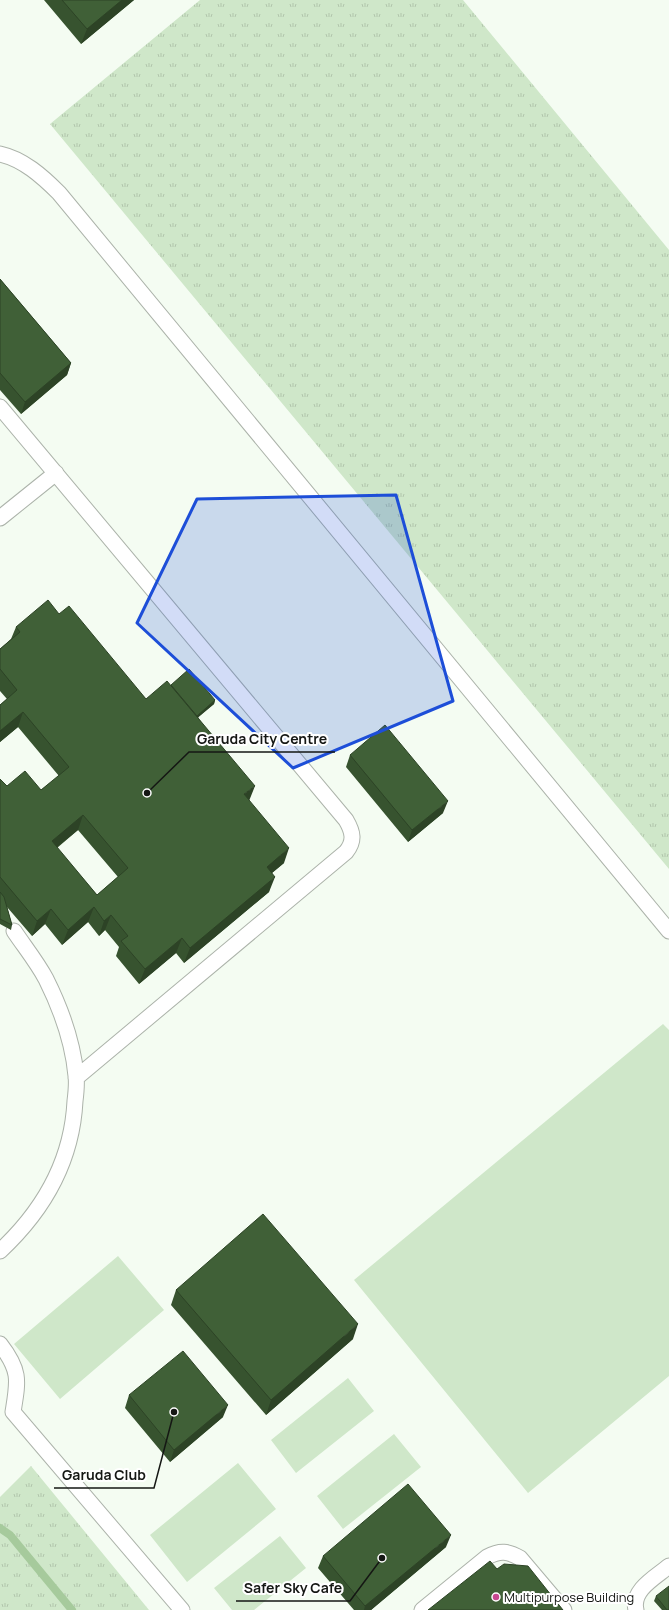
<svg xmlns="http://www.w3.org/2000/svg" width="669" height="1610" font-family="Manrope,sans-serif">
<defs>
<pattern id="grass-tufts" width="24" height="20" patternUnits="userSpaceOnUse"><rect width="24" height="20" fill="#cfe7c9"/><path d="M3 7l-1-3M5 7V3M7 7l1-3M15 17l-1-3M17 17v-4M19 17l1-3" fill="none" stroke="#b1c5ac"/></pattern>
</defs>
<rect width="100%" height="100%" fill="#f4fcf2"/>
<path fill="url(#grass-tufts)" d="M200 0H463L669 250V869L50 124Z
M31 1466 149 1610H0V1497Z"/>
<path fill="#cfe7c9" d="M663 1024 669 1030V1376L528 1493 354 1280Z
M118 1256 164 1310 60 1399 14 1344Z
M348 1378 374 1411 296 1473 271 1440Z
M394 1434 421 1467 343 1529 317 1496Z
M238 1463 276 1509 187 1582 150 1535Z
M280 1536 306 1568 254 1610H232L214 1588Z"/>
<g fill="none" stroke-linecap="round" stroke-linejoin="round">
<path stroke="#a6ca9c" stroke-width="8" d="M0 1528 10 1535 72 1610"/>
<g stroke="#acb3aa" stroke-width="17">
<path id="service" d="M0 154C23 159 42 176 59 193L669 931
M0 407 346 820C353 832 355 841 346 852L76 1078
M0 518 56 473
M0 1251C44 1210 72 1161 75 1101 76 1093 77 1084 76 1076 73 1042 61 1009 46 979 37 962 24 946 14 931
M0 1344C21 1371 18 1381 13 1412L182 1610
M422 1610 487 1557C500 1550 508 1551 520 1558L564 1610
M636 1610C631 1590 656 1577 669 1566"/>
</g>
<use href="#service" stroke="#fff" stroke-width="15"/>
</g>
<path fill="#37532f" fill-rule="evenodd" d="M44 0H134L81 44Z
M0 279 71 363 67 375 21 414 0 390Z
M59 614 146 699 171 685 215 700 214 704 198 717 249 801 284 863 272 873 269 892 184 963 176 953 139 984 116 956 119 947 105 930 99 936 88 922 62 945 45 924 32 936 7 907 12 925 11 930 0 924V779L7 786 41 790 59 776 18 727 0 742V705L7 699 0 691V649L11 639 16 627ZM78 830 118 877 97 895 57 848Z
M350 755 443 813 408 842 346 767Z
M176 1290 353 1339 266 1415 171 1305Z
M129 1395 223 1417 170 1462 125 1408Z
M446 1547 371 1610H354L318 1568 323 1556Z
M656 1596 669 1610H662L654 1601Z"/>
<path fill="#2d4326" d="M122 0H134L81 44 87 29Z
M71 363 67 375 21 414 25 402Z
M215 700 214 704 188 726 189 722Z
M23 712 18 727 0 742V731Z
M255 786 249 801 244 794Z
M448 801 443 813 408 842 412 830Z
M83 815 78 830 46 856 52 841Z
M289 848 284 863 261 882 267 867Z
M275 877 269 892 184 963 190 948Z
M94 907 88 922 62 945 68 930Z
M51 909 45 924 32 936 37 921Z
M111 915 105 930 99 936 104 921Z
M182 938 176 953 139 984 145 969Z
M358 1324 353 1339 266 1415 271 1400Z
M228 1405 223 1417 170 1462 174 1450Z
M451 1535 446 1547 371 1610H364L365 1606Z"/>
<path fill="#406037" stroke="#2d4326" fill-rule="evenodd" d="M62 0H122L87 29Z
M0 279 71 363 25 402 0 373Z
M48 600 59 614 69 606 146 699 167 681 255 786 244 794 289 848 267 867 275 877 190 948 182 938 145 969 121 941 128 936 111 915 104 921 94 907 68 930 51 909 37 921 0 877V779L7 786 25 771 41 790 69 767 23 712 0 731V705L17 690 0 669V649L20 632 16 627ZM83 815 128 868 97 895 52 841Z
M189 669 215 700 197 716 171 685Z
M385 725 448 801 412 830 350 755Z
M0 892 4 897 12 925 0 919Z
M263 1214 358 1324 271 1400 176 1290Z
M183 1351 228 1405 174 1450 129 1395Z
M408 1484 451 1535 365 1606 323 1556Z
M490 1561 497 1569 504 1564 528 1566 563 1610H428Z
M669 1586V1610H667L656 1596Z"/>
<path fill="#1d4ed8" fill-opacity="0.2" stroke="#1d4ed8" stroke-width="3" stroke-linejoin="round" d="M396 495 453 701 293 768 137 623 197 499Z"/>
<circle fill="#c84790" stroke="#fff" stroke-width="1.5" cx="496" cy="1597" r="4"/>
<g text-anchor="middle" stroke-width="4" stroke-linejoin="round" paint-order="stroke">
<g font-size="13" fill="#151714" stroke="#fff" text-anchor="start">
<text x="504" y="1602">Multipurpose Building</text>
</g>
</g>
<path fill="none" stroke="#151714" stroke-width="1.5" d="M147 793L189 752H335M174 1412L154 1488H54M382 1558L350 1601H236"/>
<g fill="#151714" stroke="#fff" stroke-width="1.5">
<circle cx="147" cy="793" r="4"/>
<circle cx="174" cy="1412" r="4"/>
<circle cx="382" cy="1558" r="4"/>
</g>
<g font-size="14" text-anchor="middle" font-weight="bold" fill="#151714" stroke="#fff" stroke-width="4" stroke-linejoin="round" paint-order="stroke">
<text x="262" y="744">Garuda City Centre</text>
<text x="104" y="1480">Garuda Club</text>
<text x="293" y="1593">Safer Sky Cafe</text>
</g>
</svg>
